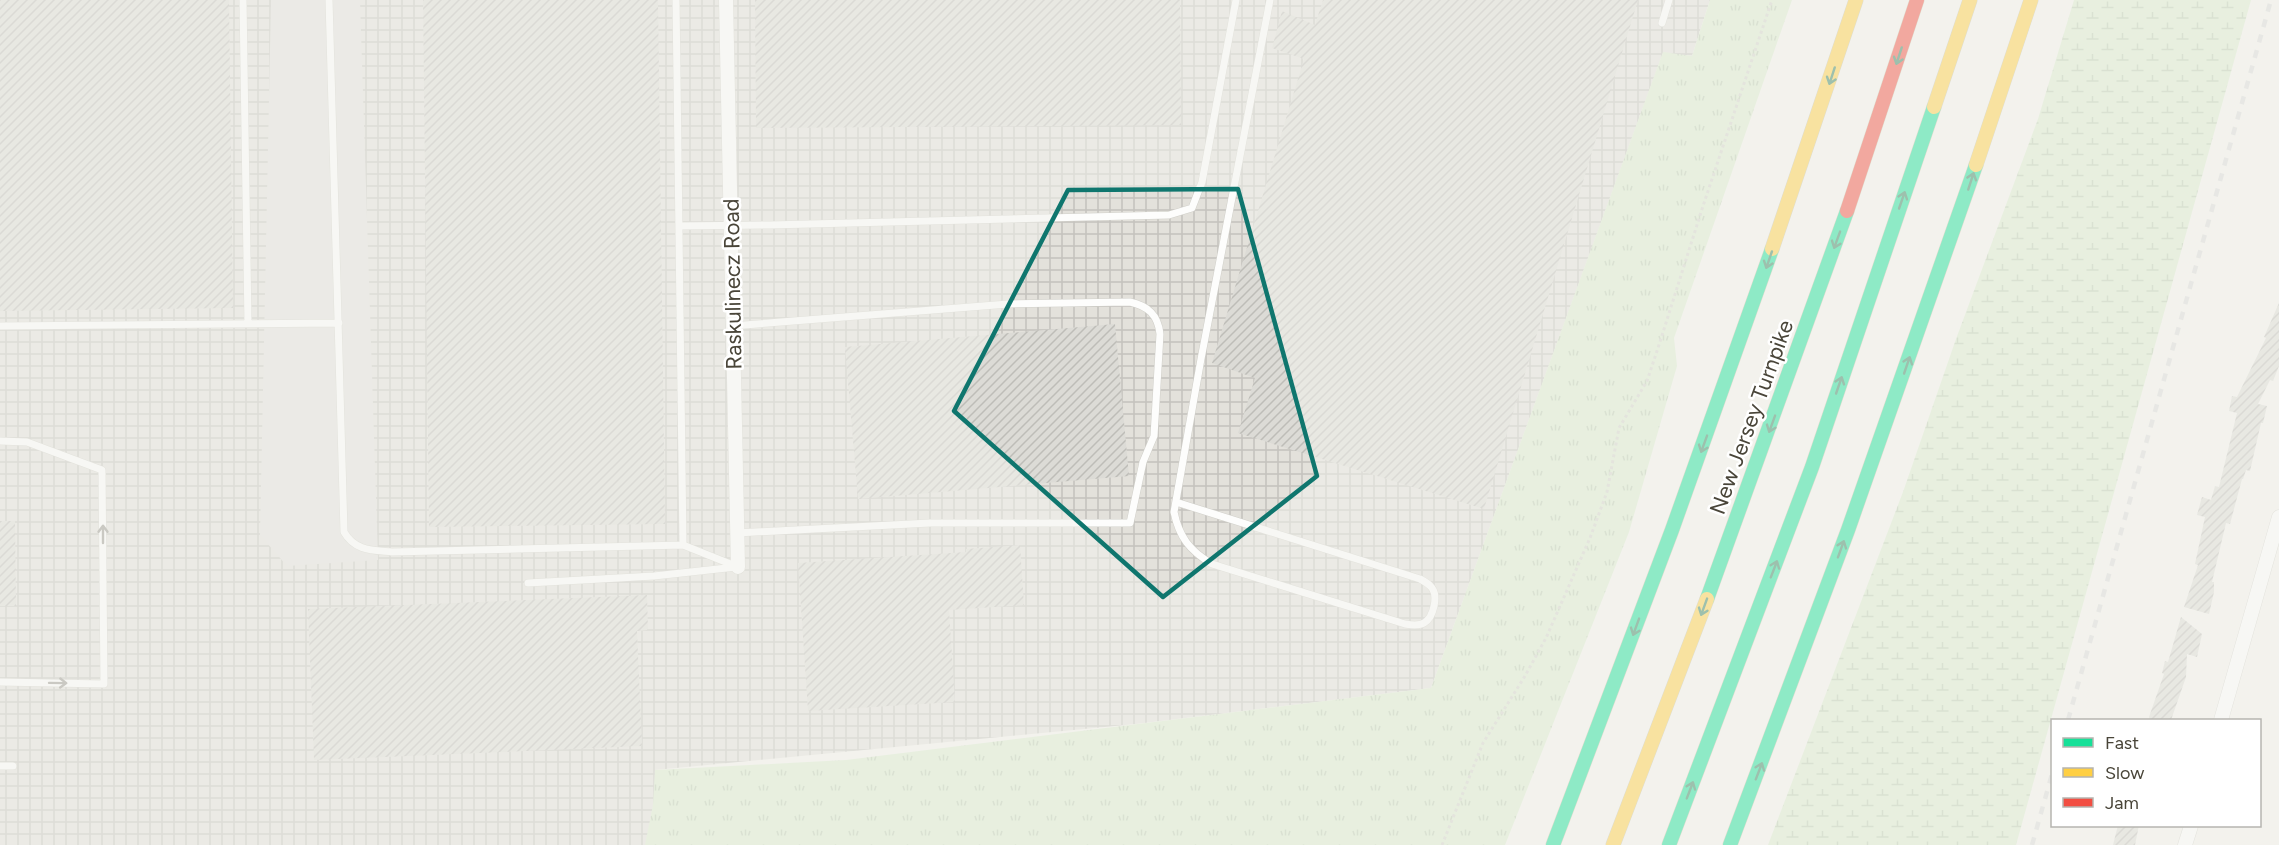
<svg xmlns="http://www.w3.org/2000/svg" width="2279" height="845" font-family="Figtree,sans-serif">
<defs>
<pattern id="industrial-grid" width="8" height="8" patternUnits="userSpaceOnUse" patternTransform="scale(1.5)"><rect width="8" height="8" fill="#e3e1db"/><path d="M0 4h8M4 0v8" fill="none" stroke="#c4c2bd"/></pattern>
<pattern id="grass-tufts" width="24" height="20" patternUnits="userSpaceOnUse" patternTransform="scale(1.5)"><rect width="24" height="20" fill="#dbeccf"/><path d="M3 7l-1-3M5 7V3M7 7l1-3M15 17l-1-3M17 17v-4M19 17l1-3" fill="none" stroke="#bdccb2"/></pattern>
<pattern id="wetland-marsh" width="20" height="14" patternUnits="userSpaceOnUse" patternTransform="scale(1.5)"><rect width="20" height="14" fill="#dbeccf"/><path d="M1 5h8M5 5V1M11 12h8M15 12V8" fill="none" stroke="#bdccb2"/></pattern>
<pattern id="building-hatch" width="6" height="6" patternUnits="userSpaceOnUse" patternTransform="scale(1.5)"><rect width="6" height="6" fill="#dcdbd6"/><path d="M-1 1l2-2M0 6l6-6M5 7l2-2" fill="none" stroke="#bebdb8"/></pattern>
</defs>
<rect width="100%" height="100%" fill="#f3f2ed"/>
<path fill="url(#industrial-grid)" d="M0 0H1710L1692 56 1663 53 1431 688 1136 724 655 770 1060 845H0Z"/>
<path fill="url(#grass-tufts)" d="M1710 0H1792L1674 338 1677 366 1629 532 1505 845H645L653 805 655 770 846 760 1431 688 1663 52 1692 56Z"/>
<path fill="url(#wetland-marsh)" d="M2074 0H2251L2016 845H1768L1903 492 1956 339 2038 119Z"/>
<path fill="#e2e1dd" d="M271 0H360L378 560 287 566 260 535Z"/>
<path fill="url(#building-hatch)" d="M0 0H229L233 308 0 311Z
M423 0H658L665 524 429 527Z
M755 0H1180L1181 125 756 128Z
M1323 0H1638L1484 509 1238 433 1255 378 1212 363 1304 59 1272 48 1282 11 1315 25Z
M2279 303V366L2273 381 2270 380 2258 404 2267 406 2263 423H2261L2250 471 2246 470 2243 479H2242L2230 524 2226 523 2212 582H2214V592L2209 614 2184 607 2198 565 2195 564 2205 517 2197 515 2202 497 2211 500 2215 486 2219 487 2237 413 2229 411 2232 396 2237 397 2266 338 2264 337Z
M1115 324 1129 476 858 499 845 347Z
M0 521H15L16 606H0Z
M1020 545 1024 605 949 610 955 702 808 711 798 563 966 552V549Z
M647 595 648 630 637 631 642 746 314 760 308 609Z
M2181 617 2202 634 2197 657 2187 654 2186 677 2171 720H2150L2149 717 2164 674 2162 673 2165 661 2168 662Z
M2118 825H2139L2135 845H2113Z"/>
<g fill="none" stroke-linecap="round" stroke-linejoin="round">
<g stroke="#d1d0ca" stroke-width="8">
<path id="lane" d="M243 0 248 324
M329 0 344 532C355 551 372 550 392 552L683 545 738 567
M676 0 683 545
M1662 23 1669 0
M679 226 770 225 1169 215 1192 208 1202 182 1236 0
M0 326 339 323
M732 326 1008 304 1130 302C1148 306 1158 315 1160 334L1154 436 1143 462 1130 523H930L737 533
M0 441 27 442 102 470 104 684 0 682
M1176 502 1420 579C1424 581 1429 584 1432 588 1438 596 1434 617 1424 623 1419 626 1411 625 1405 624L1212 564C1190 551 1179 537 1174 512L1201 359 1270 0
M528 583 654 576 736 567
M0 766H13"/>
</g>
<g stroke="#d1d0ca" stroke-width="15">
<path id="street" d="M726 0 738 567
M2221 720 2279 517
M2185 845 2191 826"/>
</g>
<g stroke="#c9c4aa" stroke-width="15">
<path id="fast" d="M1707 599 1847 211
M1553 845 1672 530 1772 249
M1669 845 1812 467 1934 107
M1730 845 1848 530 1976 165"/>
</g>
<g stroke="#c9c4aa" stroke-width="15">
<path id="slow" d="M1934 107 1970 0
M1976 165 2031 0
M1772 249 1856 0
M1613 845 1707 599"/>
</g>
<g stroke="#c9c4aa" stroke-width="15">
<path id="jam" d="M1847 211 1917 0"/>
</g>
<path stroke="#d3d2cb" stroke-width="3" stroke-dasharray="3 3" stroke-linecap="butt" d="M1442 845 1483 743 1525 676 1546 638 1590 538 1607 492 1619 428 1647 381 1658 348 1703 206 1772 0"/>
<use href="#lane" stroke="#fdfdfc" stroke-width="7"/>
<use href="#street" stroke="#fdfdfc" stroke-width="14"/>
<use href="#fast" stroke="#16e098" stroke-width="14"/>
<use href="#slow" stroke="#ffcf43" stroke-width="14"/>
<use href="#jam" stroke="#f24e42" stroke-width="14"/>
<path stroke="#dadad9" stroke-width="4.5" stroke-dasharray="8 8" stroke-linecap="butt" d="M2068 720 2271 0
M2032 845 2052 774"/>
</g>
<defs><path id="oneway-shaft" d="M-6 0H5M1.5-3L5.5 0L1.5 3" fill="none" stroke-width="1.6" stroke-linecap="round" stroke-linejoin="round" transform="scale(1.5)"/></defs>
<g stroke="#35835f">
<use href="#oneway-shaft" transform="translate(1899 56) rotate(108)"/>
<use href="#oneway-shaft" transform="translate(1832 76) rotate(108)"/>
<use href="#oneway-shaft" transform="translate(1971 181) rotate(-72)"/>
<use href="#oneway-shaft" transform="translate(1902 200) rotate(-71)"/>
<use href="#oneway-shaft" transform="translate(1837 240) rotate(110)"/>
<use href="#oneway-shaft" transform="translate(1769 260) rotate(109)"/>
<use href="#oneway-shaft" transform="translate(1907 365) rotate(-71)"/>
<use href="#oneway-shaft" transform="translate(1839 385) rotate(-71)"/>
<use href="#oneway-shaft" transform="translate(1772 424) rotate(110)"/>
<use href="#oneway-shaft" transform="translate(1704 444) rotate(110)"/>
<use href="#oneway-shaft" transform="translate(1841 549) rotate(-70)"/>
<use href="#oneway-shaft" transform="translate(1774 569) rotate(-69)"/>
<use href="#oneway-shaft" transform="translate(1704 607) rotate(110)"/>
<use href="#oneway-shaft" transform="translate(1636 627) rotate(110)"/>
<use href="#oneway-shaft" transform="translate(1759 771) rotate(-69)"/>
<use href="#oneway-shaft" transform="translate(1690 790) rotate(-69)"/>
</g>
<g stroke="#9a9891">
<use href="#oneway-shaft" transform="translate(103 534) rotate(-90)"/>
<use href="#oneway-shaft" transform="translate(58 683) rotate(1)"/>
</g>
<path d="M0 0H2279V845H0ZM1238 189 1317 476 1163 597 954 411 1068 190Z" fill="#f3f2ed" fill-opacity=".55" fill-rule="evenodd"/>
<path fill="none" stroke="#0f766e" stroke-width="4.5" stroke-linejoin="round" d="M1238 189 1317 476 1163 597 954 411 1068 190Z"/>
<g text-anchor="middle" stroke-width="5" stroke-linejoin="round" paint-order="stroke">
<g font-size="22" fill="#494539" stroke="#fff">
<text transform="translate(732 284) rotate(-91)" y="8">Raskulinecz Road</text>
<text transform="translate(1751 417) rotate(-70)" y="8">New Jersey Turnpike</text>
</g>
</g>
<rect x="2051" y="719" width="210" height="108" fill="#ffffff" stroke="#b6b5b0" stroke-width="1.5"/>
<rect x="2063" y="738" width="30" height="9" fill="#16e098" stroke="#b6b5b0" stroke-width="1.5"/>
<text x="2105" y="749" font-size="18" fill="#494539">Fast</text>
<rect x="2063" y="768" width="30" height="9" fill="#ffcf43" stroke="#b6b5b0" stroke-width="1.5"/>
<text x="2105" y="779" font-size="18" fill="#494539">Slow</text>
<rect x="2063" y="798" width="30" height="9" fill="#f24e42" stroke="#b6b5b0" stroke-width="1.5"/>
<text x="2105" y="809" font-size="18" fill="#494539">Jam</text>
</svg>
